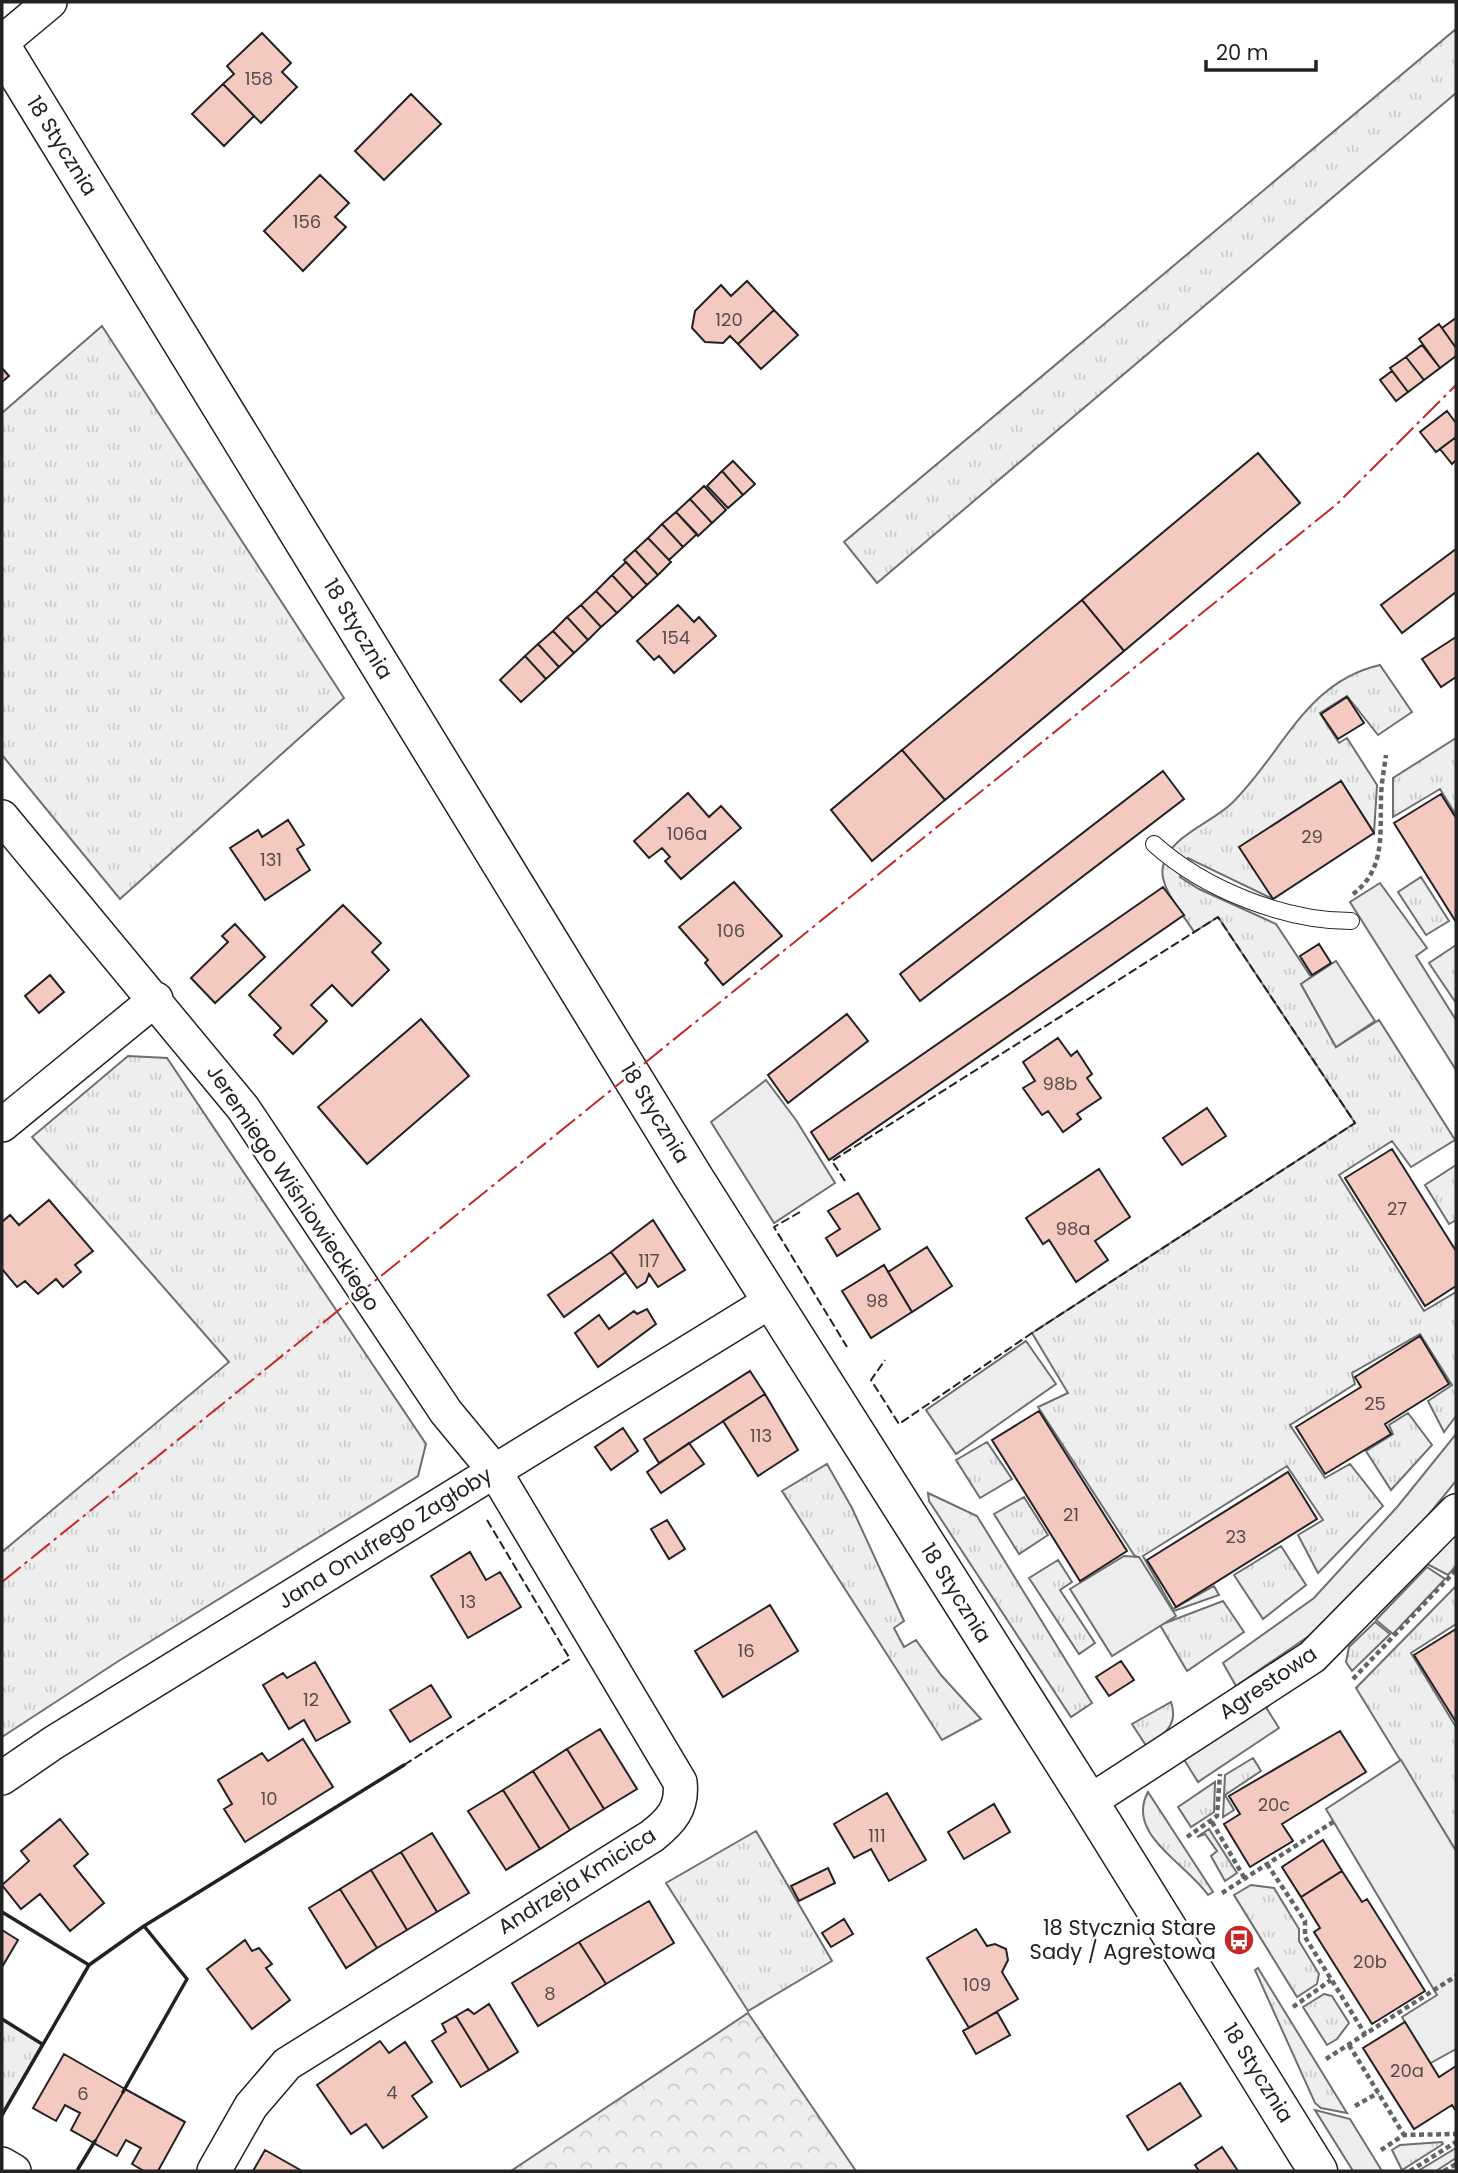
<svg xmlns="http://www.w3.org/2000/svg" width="1458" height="2173" font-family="Poppins,sans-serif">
<defs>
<pattern id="grass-tufts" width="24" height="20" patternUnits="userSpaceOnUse" patternTransform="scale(1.75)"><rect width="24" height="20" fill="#eee"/><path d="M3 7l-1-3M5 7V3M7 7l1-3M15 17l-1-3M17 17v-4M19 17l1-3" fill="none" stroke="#ccc"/></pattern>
<pattern id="forest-crowns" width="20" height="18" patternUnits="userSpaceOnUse" patternTransform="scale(1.75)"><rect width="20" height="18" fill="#eee"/><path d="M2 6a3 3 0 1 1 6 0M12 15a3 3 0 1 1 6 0" fill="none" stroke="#ccc"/></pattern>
</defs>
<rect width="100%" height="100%" fill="#fff"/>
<path fill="url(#grass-tufts)" stroke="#6f6f6f" stroke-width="2" d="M1456 29V93L877 583 844 542Z
M102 326 344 698 120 899 2 755V413Z
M1380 665 1412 712 1378 735 1347 696 1320 713 1339 743 1347 738 1377 785 1374 833 1341 781 1273 899 1188 858 1180 877 1199 889 1276 924 1311 977 1301 984 1336 1047 1379 1020 1455 1140 1411 1167 1392 1141 1339 1175 1424 1311 1456 1292V1416L1444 1432 1428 1401 1452 1385 1420 1334 1352 1373 1355 1384 1290 1425 1325 1478 1350 1464 1383 1506 1318 1573 1298 1535 1323 1520 1287 1466 1143 1556 1173 1609 1214 1586 1219 1595 1171 1612 1139 1558 1134 1555 1038 1407 1068 1393 1032 1333 1355 1123 1218 917 1194 932C1184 915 1158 887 1163 866 1169 836 1212 823 1232 803 1283 753 1305 682 1380 665Z
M1456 738V815L1440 789 1393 817V778Z
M1421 877 1449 921 1426 935 1398 892Z
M1456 945V1003L1429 963Z
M128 1056 167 1058 426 1444 418 1476 117 1662 2 1737V1552L229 1362 32 1137Z
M1456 1165V1220L1449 1224 1425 1185Z
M1408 1413 1432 1445 1391 1490 1366 1451 1393 1434 1389 1425Z
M987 1442 1012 1479 980 1498 956 1460Z
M827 1464 852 1508 904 1621 894 1628 904 1647 916 1640 941 1675 981 1719 942 1740 782 1491Z
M928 1493 977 1516 1092 1703 1071 1717 929 1501Z
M1024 1497 1048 1535 1019 1554 994 1514Z
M1456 1536V1566L1448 1575 1427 1564 1449 1538Z
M1281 1546 1306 1585 1263 1619 1234 1575Z
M1058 1560 1072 1582 1060 1590 1095 1643 1079 1654 1029 1578Z
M1456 1586V1624L1411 1653 1456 1727V1851L1356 1688Z
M1223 1601 1244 1632 1187 1671 1160 1625Z
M1375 1622 1390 1634 1352 1671 1346 1662 1349 1647Z
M1171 1702C1179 1725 1164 1734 1147 1747L1132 1724Z
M1253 1758 1261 1771 1225 1795 1234 1810 1223 1817 1225 1775Z
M1215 1782 1214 1812 1191 1827 1178 1807Z
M1148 1792 1213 1892 1208 1895C1186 1863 1125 1834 1148 1792Z
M1209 1829 1237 1873 1225 1881 1211 1856 1217 1851 1205 1834 1197 1837Z
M756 1831 832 1961 748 2011 666 1883Z
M1251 1885 1274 1888 1299 1929V1941L1319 1974 1317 1984 1297 1997 1234 1895Z
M1258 1968 1347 2113 1321 2108 1315 2103 1255 1970Z
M1324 1994 1332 1996 1349 2023 1337 2039 1327 2045 1303 2007Z
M2 2019 42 2044 2 2115Z
M1442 2142 1443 2144 1402 2170 1392 2150 1400 2145Z
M1456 2148V2158L1436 2171H1418Z"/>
<path fill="url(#forest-crowns)" stroke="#6f6f6f" stroke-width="2" d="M748 2013 856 2171H511Z"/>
<path fill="#ededed" stroke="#6f6f6f" stroke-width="2" d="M1380 883 1427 948 1416 956 1456 1020V1070L1350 902Z
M1336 961 1375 1021 1336 1047 1301 984Z
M766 1080 796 1120 835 1183 774 1223 711 1122Z
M1026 1341 1056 1384 956 1454 926 1410Z
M1456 1434V1481L1403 1546 1319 1629 1236 1686 1223 1663 1314 1598 1398 1506Z
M1124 1556 1139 1557 1176 1616 1112 1656 1070 1589Z
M1427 1567 1445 1579 1393 1634 1376 1620Z
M1268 1704 1267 1709 1279 1728 1198 1782 1185 1761 1181 1760Z
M1401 1760 1456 1851V2049L1429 2064 1402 2017 1437 1995 1326 1809Z
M1315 2110 1350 2119 1382 2171H1353Z"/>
<path fill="#f3c9c0" stroke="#222" stroke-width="2" d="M262 33 291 63 282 72 297 87 261 123 223 84 234 74 227 66Z
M223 84 254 116 224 146 192 114Z
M411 94 441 124 384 180 355 151Z
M320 175 349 203 335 217 346 227 303 271 264 231Z
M747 281 774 310 738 344 730 336 723 343 705 342 692 328 695 311 721 285 731 296Z
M774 310 798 335 761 369 738 344Z
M1456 318V348L1442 328Z
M1439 324 1456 348V356L1440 368 1419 339Z
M1422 345 1440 368 1424 380 1406 357Z
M1406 357 1424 380 1408 392 1390 368Z
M2 368 9 376 2 382Z
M1392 371 1408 392 1396 401 1380 380Z
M1447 411 1456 423V437L1436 452 1420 432Z
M1456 437V460L1452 464 1440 449Z
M1258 453 1300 503 1124 651 1082 600Z
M733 461 755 484 743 495 722 471Z
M722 471 743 495 728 508 707 486Z
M704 486 726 510 712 523 690 499Z
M690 499 712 523 698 536 676 512Z
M676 512 697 534 683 547 662 524Z
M662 524 683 547 669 560 648 538Z
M648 538 671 562 658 575 635 550Z
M1456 549V592L1402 633 1381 605Z
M635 550 658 575 647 585 624 560Z
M626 562 647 585 633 598 612 575Z
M612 575 633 598 617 613 596 591Z
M596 591 617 613 601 627 581 605Z
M1082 600 1124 651 945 800 902 750Z
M581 605 601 627 588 640 567 617Z
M678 605 694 622 699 617 716 636 674 673 659 656 654 660 637 641Z
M567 617 588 640 574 653 553 631Z
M553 631 574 653 559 667 538 644Z
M1456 637V677L1441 687 1422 659Z
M538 644 559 667 546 679 525 656Z
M525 656 546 679 521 702 500 680Z
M1347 697 1364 723 1338 739 1321 714Z
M902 750 945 800 872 861 831 810Z
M1163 771 1184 799 920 1001 900 974Z
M1341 781 1374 833 1273 899 1239 847Z
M688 793 709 817 721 806 741 828 681 879 665 861 670 857 662 848 649 858 634 841Z
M1441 794 1456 818V922L1394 823Z
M288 820 304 845 297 849 310 870 265 900 230 848 258 830 262 837Z
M734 882 782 936 723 985 705 963 708 960 679 927Z
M1163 887 1184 915 829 1160 811 1132Z
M343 905 381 943 372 952 389 970 352 1006 332 985 311 1005 327 1021 293 1054 274 1035 281 1028 249 995Z
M235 924 265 957 215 1003 191 978 228 942 222 936Z
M1319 944 1331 963 1312 975 1300 956Z
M50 975 64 992 39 1013 25 996Z
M847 1014 868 1041 788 1103 768 1075Z
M421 1019 469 1076 367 1164 318 1107Z
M1058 1038 1071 1056 1077 1051 1092 1074 1087 1078 1101 1098 1077 1114 1081 1119 1063 1132 1048 1111 1042 1115 1023 1088 1035 1081 1023 1062Z
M1207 1108 1226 1136 1182 1165 1163 1138Z
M1392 1149 1456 1251V1286L1425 1306 1345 1178Z
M1099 1169 1130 1217 1095 1241 1108 1260 1076 1282 1049 1240 1043 1244 1026 1218Z
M858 1193 880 1229 837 1256 826 1238 840 1229 828 1211Z
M49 1200 93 1251 75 1265 81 1272 63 1287 56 1279 38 1294 25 1281 17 1287 2 1269V1222L10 1215 19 1225Z
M653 1220 685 1270 658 1287 649 1274 646 1282 637 1288 611 1252Z
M927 1247 952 1286 912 1312 888 1272Z
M611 1252 626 1272 564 1317 548 1295Z
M884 1265 912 1312 871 1338 842 1291Z
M647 1309 656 1324 598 1367 575 1333 599 1315 609 1329 634 1311 637 1314Z
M1420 1336 1449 1384 1385 1424 1391 1434 1325 1474 1296 1427 1361 1387 1355 1377Z
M750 1371 765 1394 659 1463 644 1439Z
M765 1394 798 1450 758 1476 723 1421Z
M1039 1411 1127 1551 1080 1581 992 1440Z
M623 1428 638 1451 611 1470 595 1447Z
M689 1443 704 1464 661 1493 647 1472Z
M1288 1472 1317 1519 1176 1607 1147 1560Z
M667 1520 685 1549 669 1559 651 1529Z
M470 1552 486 1580 500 1572 521 1607 468 1638 431 1576Z
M770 1605 798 1651 723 1697 695 1651Z
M1456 1629V1722L1414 1655Z
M1121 1661 1134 1680 1109 1696 1096 1677Z
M315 1662 350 1722 316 1741 304 1720 289 1729 263 1685 283 1673 287 1678Z
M431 1685 451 1717 410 1742 390 1710Z
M600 1729 637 1789 604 1809 567 1749Z
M1340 1731 1366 1772 1282 1824 1293 1841 1250 1867 1224 1824 1240 1814 1229 1796Z
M303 1739 333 1787 245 1842 224 1809 232 1804 218 1780 262 1753 268 1761Z
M567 1749 604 1809 570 1830 533 1771Z
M533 1771 570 1830 540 1849 503 1790Z
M503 1790 540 1849 506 1870 468 1811Z
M887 1793 926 1860 889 1881 871 1849 854 1858 834 1824Z
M994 1804 1010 1832 964 1859 948 1832Z
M60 1819 88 1854 74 1866 104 1903 70 1931 40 1894 21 1909 2 1885 29 1861 21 1851Z
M432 1833 469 1893 437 1912 401 1852Z
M1323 1840 1342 1871 1301 1897 1282 1867Z
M401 1852 437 1912 407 1930 371 1870Z
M828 1868 835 1883 799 1901 791 1886Z
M371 1870 407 1930 377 1948 340 1889Z
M1342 1871 1362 1902 1367 1899 1425 1991 1372 2024 1314 1932 1320 1928 1301 1897Z
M340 1889 377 1948 346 1968 309 1908Z
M649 1901 674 1943 606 1984 579 1942Z
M844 1919 853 1934 831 1947 822 1933Z
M976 1929 987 1946 995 1944 1006 1949 1008 1960 1002 1972 1018 1999 969 2028 927 1958Z
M2 1930 18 1940 2 1967Z
M245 1940 252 1951 259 1948 272 1964 266 1968 290 2000 252 2029 207 1969Z
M579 1942 606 1984 538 2026 512 1983Z
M489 2004 518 2052 489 2070 456 2016 468 2009 474 2014Z
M997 2012 1010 2035 976 2054 963 2031Z
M456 2016 489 2070 461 2087 432 2041 446 2032 442 2024Z
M1405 2022 1439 2077 1456 2066V2111L1452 2105 1414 2129 1363 2048Z
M380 2041 389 2053 405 2042 432 2082 412 2096 427 2117 383 2148 366 2124 351 2134 317 2085Z
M64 2054 125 2089 94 2143 71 2130 80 2113 65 2105 56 2121 33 2108Z
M1180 2083 1201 2116 1148 2150 1127 2116Z
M125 2089 185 2122 158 2171H144L132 2164 141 2148 126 2140 117 2156 94 2143Z
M1222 2147 1238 2171H1199L1195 2165Z
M265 2150 302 2171H253Z"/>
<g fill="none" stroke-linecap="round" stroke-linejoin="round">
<g stroke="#222" stroke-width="18">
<path id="service" d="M1154 844C1204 889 1284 921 1351 921"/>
</g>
<g stroke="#222" stroke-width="36">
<path id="minor" d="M2 42 50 2
M2 817 243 1108 446 1412 494 1470 680 1782C683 1808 671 1821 652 1836L287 2064 251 2106 214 2171
M2 1125 156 999
M2 1778 53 1743 771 1301
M1089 1802 1312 1657 1456 1511
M2 2164 14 2171"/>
</g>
<g stroke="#222" stroke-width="41">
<path id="secondary" d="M2 48 694 1178 1089 1802 1318 2171"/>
</g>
<path stroke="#646464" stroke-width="4.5" stroke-dasharray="5 3.5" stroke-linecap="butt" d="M1353 894C1385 870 1380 836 1381 799 1381 785 1384 770 1386 755
M1353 1679 1456 1570
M1212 1822 1245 1879
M1187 1837 1217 1816 1220 1774
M1267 1864 1305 1921V1937L1365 2034
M1222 1893 1333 1822
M1293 2007 1331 1980
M1349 2045 1404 2135
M1326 2059 1456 1976
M1355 2106 1378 2093
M1381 2150 1404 2135 1456 2134
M1410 2171 1456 2142
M1444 2171 1456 2164"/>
<use href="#service" stroke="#fff" stroke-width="16"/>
<use href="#minor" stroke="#fff" stroke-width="33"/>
<use href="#secondary" stroke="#fff" stroke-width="38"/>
<path stroke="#222" stroke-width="2" stroke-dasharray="9 3.5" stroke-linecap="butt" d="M845 1181 832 1161 1218 917 1355 1123 1032 1333 899 1424 871 1380 885 1360
M800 1212 774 1227 847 1347
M404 1765 570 1659 487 1520"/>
<path stroke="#222" stroke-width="3.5" d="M2 1912 89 1965
M2 2019 42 2044
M123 2092 187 1979 144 1926
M2 2115 89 1965 144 1926 404 1765
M78 2169 95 2141"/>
<path stroke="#c62828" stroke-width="2" stroke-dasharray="24 5 3.5 5" stroke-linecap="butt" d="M2 1582 1337 504 1456 385"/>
</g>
<defs>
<g id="bus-disc" transform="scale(1.575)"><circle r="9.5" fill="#c62828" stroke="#fff"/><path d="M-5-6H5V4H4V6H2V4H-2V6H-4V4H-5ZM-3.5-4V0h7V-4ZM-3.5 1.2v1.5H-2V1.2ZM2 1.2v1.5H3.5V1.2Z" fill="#fff"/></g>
</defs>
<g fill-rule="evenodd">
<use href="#bus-disc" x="1239" y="1940"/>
</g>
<g text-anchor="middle" stroke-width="5" stroke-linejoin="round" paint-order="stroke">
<g font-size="18" fill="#564c4a">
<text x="259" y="85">158</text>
<text x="307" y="228">156</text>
<text x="729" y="326">120</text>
<text x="676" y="644">154</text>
<text x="687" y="840">106a</text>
<text x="1312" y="843">29</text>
<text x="271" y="866">131</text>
<text x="731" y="937">106</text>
<text x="1060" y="1090">98b</text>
<text x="1397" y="1215">27</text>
<text x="1073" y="1235">98a</text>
<text x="649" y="1267">117</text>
<text x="877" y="1307">98</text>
<text x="1375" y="1410">25</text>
<text x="761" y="1442">113</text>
<text x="1071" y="1521">21</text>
<text x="1236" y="1543">23</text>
<text x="468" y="1608">13</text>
<text x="746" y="1657">16</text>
<text x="311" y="1706">12</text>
<text x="269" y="1805">10</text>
<text x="1274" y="1811">20c</text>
<text x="877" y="1842">111</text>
<text x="1370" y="1968">20b</text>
<text x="977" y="1991">109</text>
<text x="550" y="2000">8</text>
<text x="1407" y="2077">20a</text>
<text x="392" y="2099">4</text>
<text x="83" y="2100">6</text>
</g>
<g font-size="21" fill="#222" stroke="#fff">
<text transform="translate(62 146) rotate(58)" y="7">18 Stycznia</text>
<text transform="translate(358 629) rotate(59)" y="7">18 Stycznia</text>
<text transform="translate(655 1113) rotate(59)" y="7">18 Stycznia</text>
<text transform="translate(293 1188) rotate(56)" y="7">Jeremiego Wiśniowieckiego</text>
<text transform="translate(385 1538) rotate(-32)" y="7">Jana Onufrego Zagłoby</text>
<text transform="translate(956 1593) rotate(58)" y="7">18 Stycznia</text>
<text transform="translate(1268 1683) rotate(-34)" y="7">Agrestowa</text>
<text transform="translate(577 1881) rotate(-32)" y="7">Andrzeja Kmicica</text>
<text transform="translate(1258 2073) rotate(58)" y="7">18 Stycznia</text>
</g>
<g font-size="21" fill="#222" stroke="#fff" text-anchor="end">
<text x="1216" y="1935">18 Stycznia Stare<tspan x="1216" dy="24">Sady / Agrestowa</tspan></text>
</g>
</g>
<rect width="1458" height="2173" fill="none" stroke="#222222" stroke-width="7"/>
<path d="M1206 60v10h110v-10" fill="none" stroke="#222222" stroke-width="3.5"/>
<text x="1216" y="60" font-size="21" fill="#222222" stroke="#ffffff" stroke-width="5" paint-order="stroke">20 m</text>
</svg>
